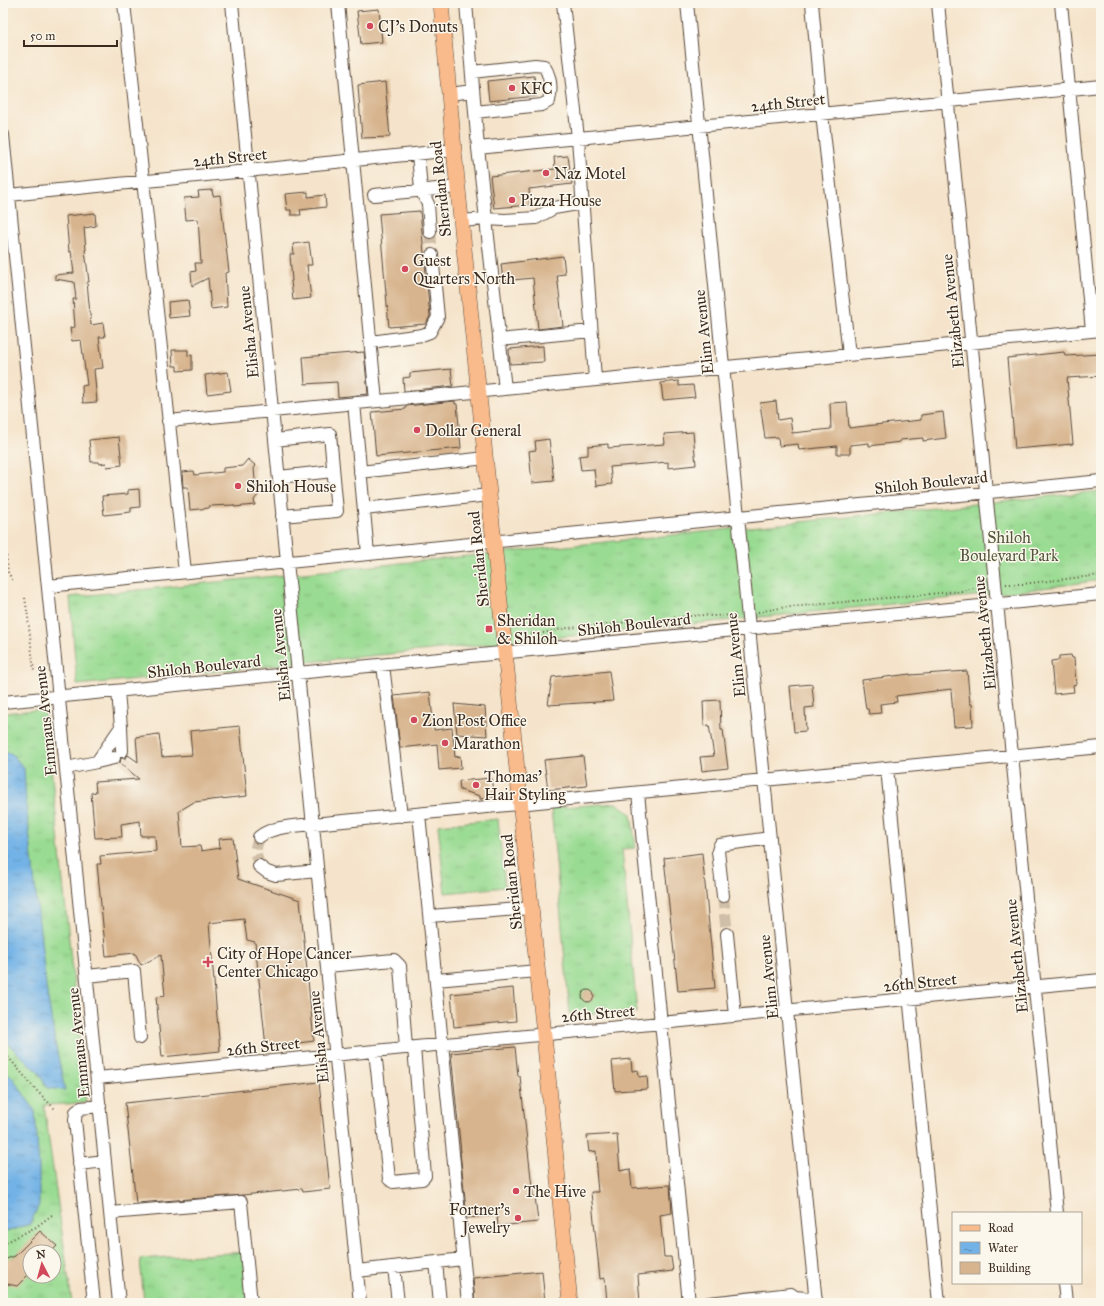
<svg xmlns="http://www.w3.org/2000/svg" width="1104" height="1306" font-family="'IM FELL Great Primer',serif">
<defs>
<pattern id="grass-tufts" width="24" height="20" patternUnits="userSpaceOnUse"><rect width="24" height="20" fill="#99db92"/><path d="M3 7l-1-3M5 7V3M7 7l1-3M15 17l-1-3M17 17v-4M19 17l1-3" fill="none" stroke="#85bc7d"/></pattern>
<pattern id="water-ripples" width="26" height="14" patternUnits="userSpaceOnUse"><rect width="26" height="14" fill="#72b2e6"/><path d="M2 4q2-2 4 0t4 0M15 11q2-2 4 0t4 0" fill="none" stroke="#5f91ba"/></pattern>
</defs>
<rect width="100%" height="100%" fill="#fbf7ec"/>
<filter id="ink" filterUnits="userSpaceOnUse"><feTurbulence type="fractalNoise" baseFrequency=".025" numOctaves="2"/><feDisplacementMap in="SourceGraphic" scale="8" xChannelSelector="R" yChannelSelector="G"/><feConvolveMatrix kernelMatrix="1 2 1 2 8 2 1 2 1" color-interpolation-filters="sRGB"/></filter>
<filter id="wash" filterUnits="userSpaceOnUse"><feTurbulence type="fractalNoise" baseFrequency=".012" numOctaves="4" result="noise"/><feDisplacementMap in="SourceGraphic" scale="16" xChannelSelector="R" yChannelSelector="G"/><feGaussianBlur stdDeviation="0.9" result="paint"/><feColorMatrix in="noise" values="0 0 0 0 0 0 0 0 0 0 0 0 0 0 0 0 0 1.4 0 .05"/><feComposite in="paint" operator="in"/></filter>
<g filter="url(#wash)">
<rect width="100%" height="100%" fill="#f5e4cb"/>
<path fill="url(#grass-tufts)" stroke="#6a8258" fill-rule="evenodd" d="M1101 491V580L1014 592 77 685 70 597Z
M45 709 86 1103 44 1105 72 1303H3V713ZM30 1252H54V1276H30Z
M616 803 631 814 636 848 622 849 637 1012 570 1015 551 808Z
M498 819 505 887 445 893 438 825Z
M246 1252 248 1303H144L140 1259Z"/>
<path fill="url(#water-ripples)" stroke="#566e82" d="M3 753H11L24 768 26 803 46 986 55 1042 65 1090 47 1088 39 1073 3 1039Z
M3 1068 13 1078 35 1111 39 1166V1205L30 1224 12 1230 3 1231Z"/>
<g id="blocks">
<path fill="#d7b48d" d="M379 9 382 42 361 44 357 11Z
M534 76 537 96 489 101 487 81Z
M385 82 390 137 362 138 358 85Z
M568 156 572 184 529 189 530 205 494 208 490 176 555 169 554 157Z
M212 190 213 196 220 195 229 272 225 273 227 307 211 309 208 278 192 286 191 272 196 271 195 263H201L198 219 186 220 184 198 199 197 198 191Z
M308 192V197L325 195 326 207 300 210 301 215H291V210H287L285 194Z
M420 211 430 316 426 324 389 327 379 214Z
M95 213 96 226 84 228 86 250H85L89 282H87L91 325 103 323 105 337H99L103 368 94 369 97 402 83 403 82 386 87 385 81 340 72 341 70 328 75 327 73 299H76L74 282 55 279V275L74 273 71 251 69 252 66 216Z
M309 242 312 265H307L311 298 293 300 291 281H292L290 254H294L293 244Z
M563 256 565 274 557 275 563 326 538 329 533 278 503 281 501 264Z
M188 300 190 316 169 318 168 302Z
M543 346 544 362 510 364 509 349Z
M172 350H188V356L192 355V370L177 371V366H173Z
M364 352 368 394 338 397 337 382 305 384 303 357Z
M1064 352 1065 356 1101 354V376L1067 378 1073 444 1015 449 1007 358Z
M451 369 453 386 404 391 403 378 410 377V373Z
M228 372 231 391 207 394 205 375Z
M679 381V386L693 385 695 397 663 400 661 383Z
M455 401V404H457L461 448 376 456 372 412 406 409V406Z
M776 401 778 420 790 418 792 433 831 429 830 403 847 402 849 428 883 424 921 420V415L943 412 946 438 923 441V438L900 440V442L869 446V443L850 445V454H837V446L799 450 798 444 779 446 778 437 765 438 760 403Z
M693 432 696 465 668 468V462L610 467 612 484 596 486 594 469 581 470 579 456 588 455V446L608 444V448L665 444 664 434Z
M119 437 122 465 107 467 106 463 100 464 99 462H91L89 440Z
M549 439 554 481 532 483 529 451 536 450 535 441Z
M248 459 256 466 254 468 256 492 259 494 254 500 255 505 234 507V505L209 506V508L190 510 188 487H183L182 472 194 471 195 475 223 472V468L242 466Z
M139 489 140 507 131 508V512L104 515 102 496 128 494V490Z
M1071 655 1072 658H1074L1076 684 1073 685 1074 692 1054 694 1051 661 1059 660V656Z
M609 671 613 701 548 705 552 677Z
M967 671 970 704H972L973 726 954 727 951 689 896 696 897 702 880 704 881 713 869 714 868 709H866L862 680 910 674V675Z
M812 684 814 707 805 708 806 731 794 732 790 686Z
M430 692 434 730 452 728 455 757 460 756 461 768 439 770 437 744 400 748 394 696Z
M720 700 721 730H723L728 768 702 771 700 757 714 756 709 725 704 726 703 701Z
M454 704 485 707 487 736 457 734Z
M240 726 247 796 194 802 179 811 182 847 200 846 201 851 220 848 219 839 233 838 238 879 300 900 314 1041 266 1047 255 942 247 940 244 919 209 923 220 1051 162 1057 156 997 165 996 161 955 141 965 135 953 106 956 97 864H101L100 856 156 851 155 836H141L140 821 121 824 122 837 95 838 91 793 96 792 95 782 139 779 120 763 121 758H126L128 755 138 762 136 737 159 734 162 757 192 755 190 731Z
M583 756 587 786 548 790 544 760Z
M491 778 494 797 480 799V796L460 790 459 781Z
M702 853 715 988 678 991 664 858Z
M513 988 516 1021 454 1027 451 994Z
M582 996a6 6 0 1 1 12 0a6 6 0 1 1-12 0Z
M515 1047 518 1076H520L533 1197 535 1196 538 1222 498 1226 497 1215 467 1218 460 1152H461L451 1053Z
M631 1059 632 1071 638 1070 639 1077 647 1076 648 1089 615 1091 612 1061Z
M319 1082 330 1189 303 1192 302 1189 243 1195 136 1203 125 1103Z
M617 1134 620 1171 630 1169 632 1188 670 1185 672 1213 660 1215 664 1257H671L673 1271 638 1275 640 1303H607L605 1278 600 1279 591 1192H598L596 1170H597L596 1151 589 1152 587 1136Z
M40 1231 57 1246 51 1252H30V1273L17 1286 3 1283V1260L15 1256Z
M542 1271 545 1303H475L473 1278Z"/>
</g>
</g>
<g filter="url(#ink)">
<use href="#blocks" fill-opacity="0" stroke="#574638" stroke-width="1"/>
<g fill="none" stroke-linecap="round" stroke-linejoin="round">
<path stroke="#d0bfa8" stroke-width="12" stroke-dasharray="12 6" stroke-linecap="butt" d="M430 232 432 255
M259 866 255 851 259 837
M723 896 727 934"/>
<g stroke="#574638" stroke-width="14">
<path id="minor" d="M124 3 185 572
M232 3 360 1303
M338 3 376 401
M563 3 578 138 595 379
M687 3 816 1303
M812 3 822 114 849 355
M938 3 1057 1213
M1061 3 1092 331
M472 72 535 65 544 66C551 77 552 88 549 101L542 105 475 112
M449 94 473 91
M3 135 119 1303
M478 148 1101 86
M418 154 421 190 428 204 430 232
M9 195 454 150
M374 195 458 187
M461 221 486 219 505 220 536 218 554 208 583 203
M499 340 591 331
M371 342 422 335 430 332 438 317 432 255
M505 389 1101 330
M354 403 368 554
M168 421 505 389 478 148 466 3
M275 440 330 434 337 511 282 516
M360 472 486 458
M279 477 333 471
M364 509 489 495
M48 586 1101 481
M383 665 401 816
M3 702 1101 594
M121 727 122 751
M97 762 114 758
M66 768 97 762 121 727 118 691
M887 768 939 1303
M638 793 689 1303
M419 814 468 1303
M259 837C272 826 297 826 313 824L1101 747
M259 866 267 872 276 875 317 871
M723 896 718 851 720 845 770 838
M430 916 532 908
M727 934 735 1016
M327 966 394 960 400 966 406 1048
M87 976 134 971 140 1038
M436 980 538 971
M375 1051 389 1179 393 1182 422 1179 425 1176 414 1048
M97 1078 1101 980
M79 1164 105 1161
M110 1213 241 1202 251 1303
M436 1262 440 1303
M394 1267 398 1303
M357 1271 463 1259
M1064 1283 1066 1303
M94 1303 75 1120 76 1112 81 1108 100 1106
M709 1303 791 1294 795 1297 816 1299"/>
</g>
<g stroke="#574638" stroke-width="16">
<path id="major" d="M441 3 454 150 544 1035 570 1303"/>
</g>
<path stroke="#574638" stroke-width="2" stroke-dasharray="1 3" stroke-linecap="butt" d="M3 524 8 572 13 581
M1006 584H1022L1101 575
M25 598 28 617 34 672
M758 612 780 608 961 591 984 586
M531 634C544 634 555 630 568 628L701 615 712 616 736 615
M3 1051 36 1090 55 1109
M3 1244 36 1227 52 1215"/>
<use href="#minor" stroke="#fff" stroke-width="12"/>
<use href="#major" stroke="#fabb8c" stroke-width="15"/>
</g>
</g>
<g fill="#d1495b" stroke="#fbf7ec" stroke-width="1.5">
<circle cx="370" cy="26" r="4"/>
<circle cx="512" cy="88" r="4"/>
<circle cx="546" cy="173" r="4"/>
<circle cx="512" cy="200" r="4"/>
<circle cx="405" cy="269" r="4"/>
<circle cx="417" cy="430" r="4"/>
<circle cx="238" cy="486" r="4"/>
<rect x="485" y="625" width="8" height="8" rx="2"/>
<circle cx="414" cy="720" r="4"/>
<circle cx="445" cy="743" r="4"/>
<circle cx="476" cy="785" r="4"/>
<path d="M206 956h4v4h4v4h-4v4h-4v-4h-4v-4h4z"/>
<circle cx="516" cy="1191" r="4"/>
<circle cx="518" cy="1218" r="4"/>
</g>
<g text-anchor="middle" stroke-width="3" stroke-linejoin="round" paint-order="stroke">
<g font-size="16" fill="#3b2a1e" stroke="#fbf7ec" text-anchor="start">
<text x="378" y="32">CJ's Donuts</text>
<text x="520" y="94">KFC</text>
<text x="554" y="179">Naz Motel</text>
<text x="520" y="206">Pizza House</text>
<text x="413" y="266">Guest<tspan x="413" dy="18">Quarters North</tspan></text>
<text x="425" y="436">Dollar General</text>
<text x="246" y="492">Shiloh House</text>
<text x="497" y="626">Sheridan<tspan x="497" dy="18">&amp; Shiloh</tspan></text>
<text x="422" y="726">Zion Post Office</text>
<text x="453" y="749">Marathon</text>
<text x="484" y="782">Thomas'<tspan x="484" dy="18">Hair Styling</tspan></text>
<text x="217" y="959">City of Hope Cancer<tspan x="217" dy="18">Center Chicago</tspan></text>
<text x="524" y="1197">The Hive</text>
<text x="510" y="1215" text-anchor="end">Fortner's<tspan x="510" dy="18">Jewelry</tspan></text>
</g>
<g font-size="16" fill="#3b2a1e" stroke="#fbf7ec">
<text transform="translate(788 102) rotate(-6)" y="6">24th Street</text>
<text transform="translate(230 157) rotate(-6)" y="6">24th Street</text>
<text transform="translate(440 189) rotate(-96)" y="6">Sheridan Road</text>
<text transform="translate(952 311) rotate(-96)" y="6">Elizabeth Avenue</text>
<text transform="translate(248 332) rotate(-96)" y="6">Elisha Avenue</text>
<text transform="translate(703 332) rotate(-96)" y="6">Elim Avenue</text>
<text transform="translate(931 482) rotate(-6)" y="6">Shiloh Boulevard</text>
<text transform="translate(478 559) rotate(-96)" y="6">Sheridan Road</text>
<text transform="translate(634 624) rotate(-6)" y="6">Shiloh Boulevard</text>
<text transform="translate(984 633) rotate(-96)" y="6">Elizabeth Avenue</text>
<text transform="translate(280 655) rotate(-96)" y="6">Elisha Avenue</text>
<text transform="translate(735 655) rotate(-96)" y="6">Elim Avenue</text>
<text transform="translate(204 666) rotate(-6)" y="6">Shiloh Boulevard</text>
<text transform="translate(45 721) rotate(-96)" y="6">Emmaus Avenue</text>
<text transform="translate(511 882) rotate(-96)" y="6">Sheridan Road</text>
<text transform="translate(1016 956) rotate(-96)" y="6">Elizabeth Avenue</text>
<text transform="translate(768 977) rotate(-96)" y="6">Elim Avenue</text>
<text transform="translate(920 982) rotate(-6)" y="6">26th Street</text>
<text transform="translate(598 1013) rotate(-5)" y="6">26th Street</text>
<text transform="translate(318 1037) rotate(-96)" y="6">Elisha Avenue</text>
<text transform="translate(78 1043) rotate(-96)" y="6">Emmaus Avenue</text>
<text transform="translate(263 1046) rotate(-6)" y="6">26th Street</text>
</g>
<g font-size="16" fill="#52563b" stroke="#fbf7ec">
<text x="1009" y="543">Shiloh<tspan x="1009" dy="18">Boulevard Park</tspan></text>
</g>
</g>
<rect width="1104" height="1306" fill="none" stroke="#fbf7ec" stroke-width="16"/>
<rect x="952" y="1212" width="130" height="72" fill="#fbf7ec" stroke="#aea59a"/>
<rect x="960" y="1225" width="20" height="6" fill="#fabb8c" stroke="#aea59a"/>
<text x="988" y="1232" font-size="12" fill="#3b2a1e">Road</text>
<rect x="960" y="1242" width="20" height="12" fill="url(#water-ripples)" stroke="#aea59a"/>
<text x="988" y="1252" font-size="12" fill="#3b2a1e">Water</text>
<rect x="960" y="1262" width="20" height="12" fill="#d7b48d" stroke="#aea59a"/>
<text x="988" y="1272" font-size="12" fill="#3b2a1e">Building</text>
<g transform="translate(42 1264) rotate(354)"><circle r="19" fill="#fbf7ec" stroke="#aea59a"/>
<path d="M0-3L7 15L0 10L-7 15Z" fill="#d1495b"/>
<text y="-6" font-size="11" font-weight="bold" text-anchor="middle" fill="#3b2a1e">N</text>
</g>
<path d="M24 40v6h93v-6" fill="none" stroke="#3b2a1e" stroke-width="2"/>
<text x="30" y="40" font-size="12" fill="#3b2a1e" stroke="#fbf7ec" stroke-width="3" paint-order="stroke">50 m</text>
</svg>
